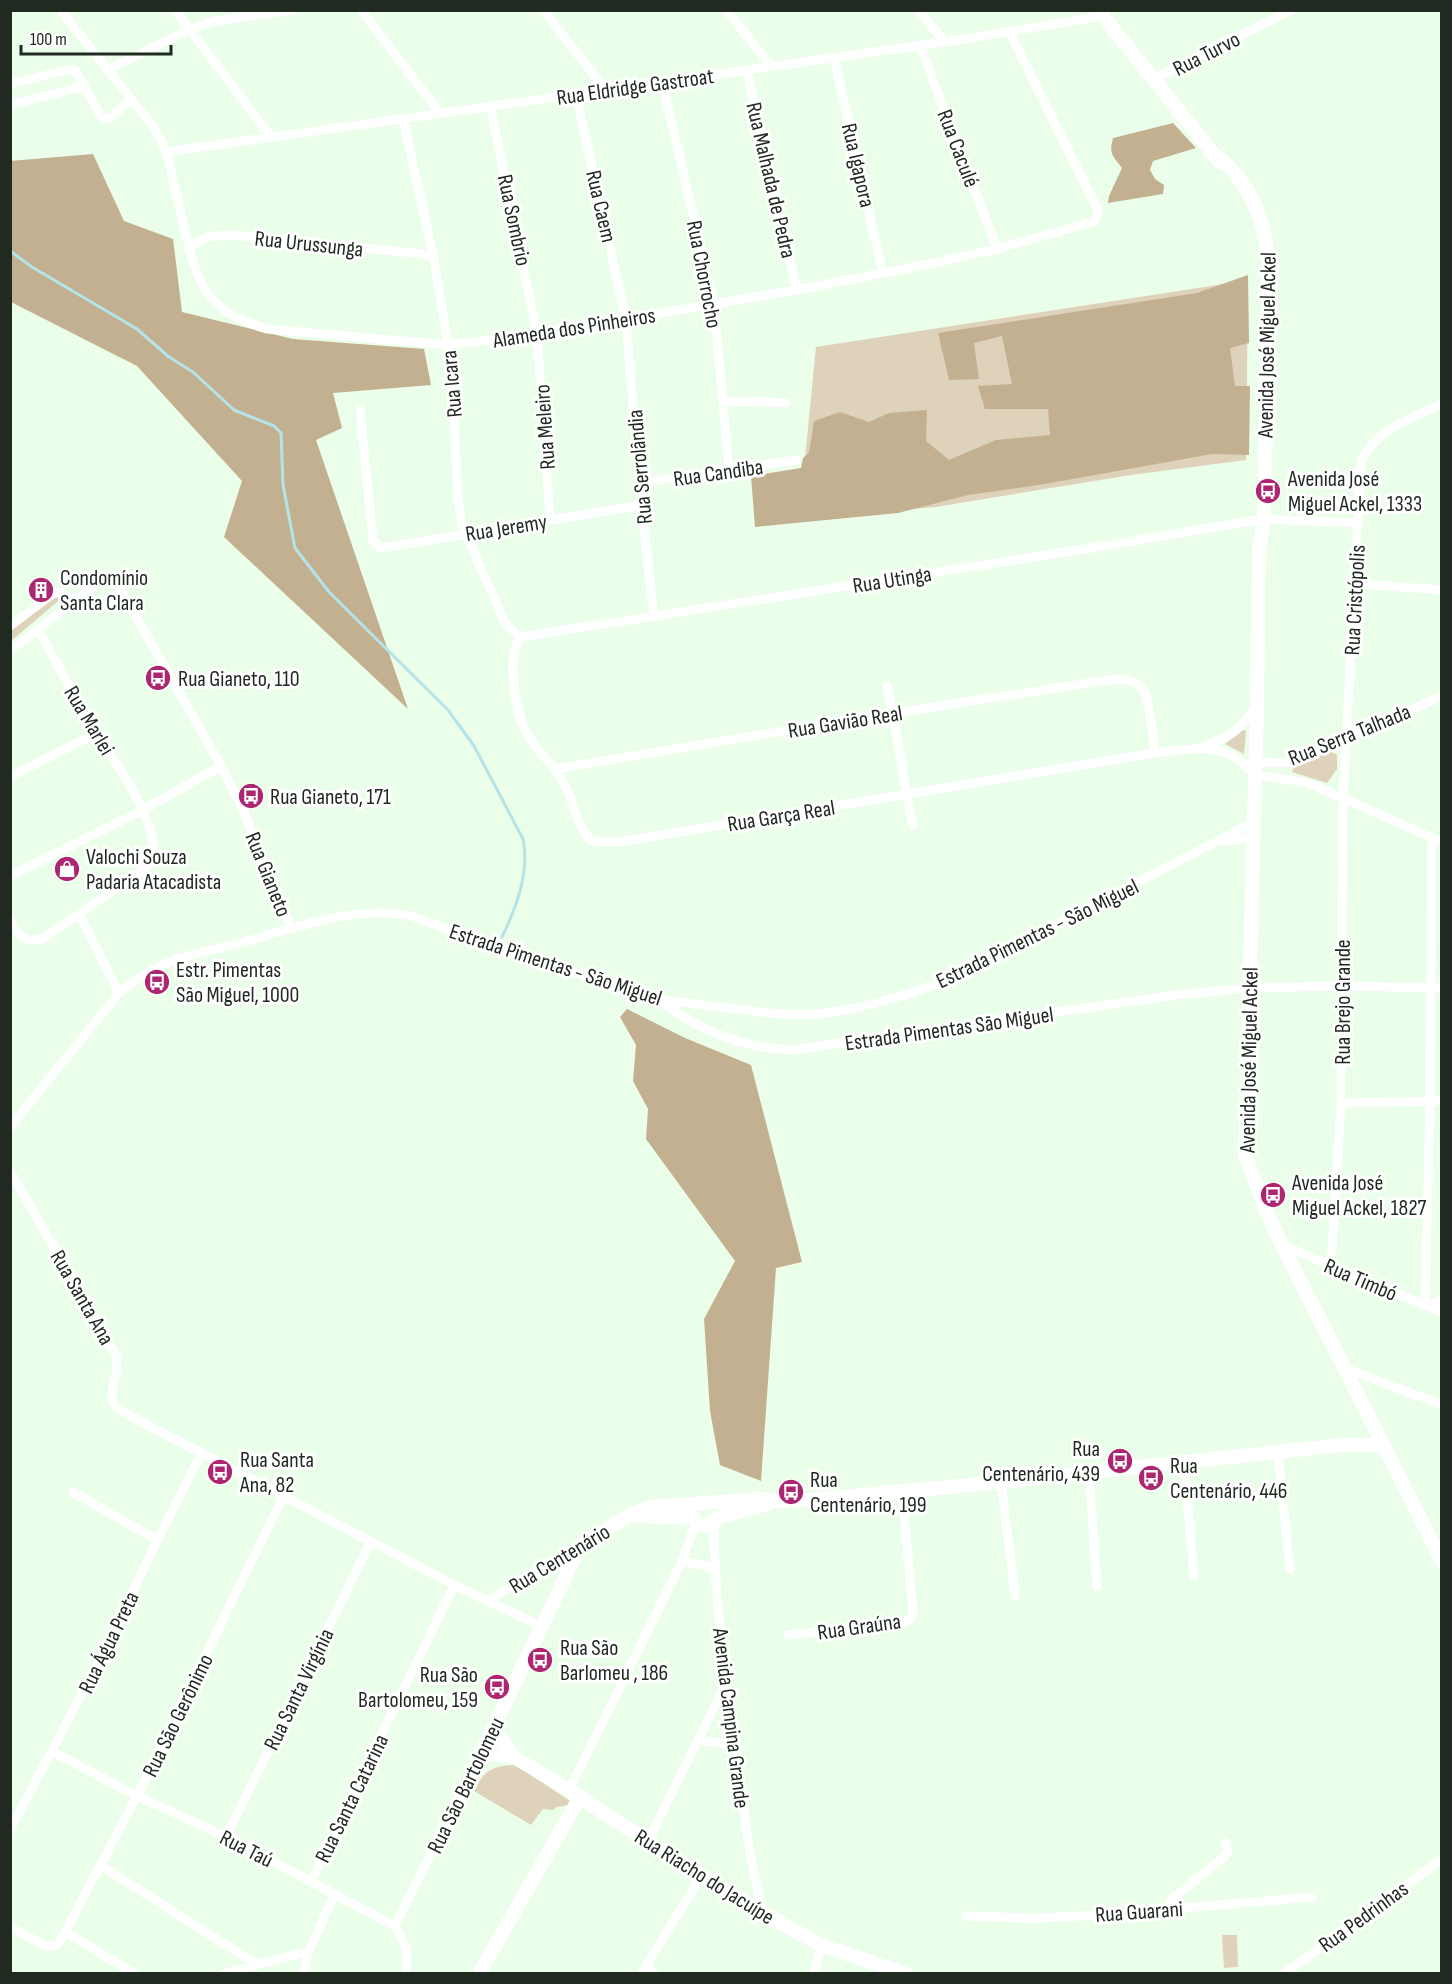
<svg xmlns="http://www.w3.org/2000/svg" width="1452" height="1984" font-family="'Sofia Sans Condensed',sans-serif">
<rect width="100%" height="100%" fill="#ebfee9"/>
<path fill="#ded2bb" d="M1237 282 1248 283 1246 460 1131 475 936 507 799 519 816 347Z
M52 596 63 597 11 641V631Z
M1243 730 1246 731 1244 754 1225 744Z
M1327 752H1332L1337 755V769L1327 783 1292 772 1294 766Z
M516 1765 570 1801 568 1805 557 1807 553 1810 543 1809 531 1825 474 1791C484 1770 492 1766 516 1765Z
M1222 1935H1237L1238 1967 1224 1968Z"/>
<path fill="#c2b090" d="M1173 123 1196 148 1153 161 1150 170 1155 179 1164 185 1163 194 1108 203 1109 196 1122 168C1112 155 1109 155 1113 138Z
M93 154 124 221 173 239 182 312 293 339 424 349 431 385 333 393 342 428 316 440 408 709 224 537 242 481 137 366 11 302 10 161Z
M1248 275 1249 343 1230 348 1235 386H1250L1249 455 1212 454 1039 485 968 495 898 513 755 527 751 476 801 468 803 458 809 453 814 421 840 412 869 422 889 413 927 410 926 441 949 460 996 440 1050 435 1048 409H985L978 386 1012 384 1002 336 974 343 979 379 949 380 938 333 1197 293Z
M627 1009 685 1038 751 1065 802 1262 776 1268 761 1481 720 1465 710 1411 704 1319 735 1261 646 1139 648 1109 633 1081 636 1045 620 1017Z"/>
<g fill="none" stroke-linecap="round" stroke-linejoin="round">
<path stroke="#b5e4e8" stroke-width="3" d="M10 251 32 267 137 329 169 357 193 372 234 410 274 426 281 433 283 485 295 548 329 592 448 710 474 746 523 839C530 872 516 908 502 937"/>
<path stroke="#fff" stroke-width="9" d="M60 10 151 124C164 142 169 159 173 180 178 199 182 219 187 238 199 291 213 314 267 329L448 345 537 334 797 290 934 263 997 249 1092 222 1096 219 1098 210 1010 33
M175 10 271 137
M361 10 440 113
M543 10 605 89
M726 10 771 66
M918 10 945 42
M920 46 997 249
M834 58 883 273
M107 70 191 29 214 21 293 10
M747 71 797 290
M1154 79 1291 10
M662 82 714 304 729 470
M10 84 70 69 75 70 100 115 105 118 109 119 131 99
M576 94 626 319 641 505 654 615
M10 105 85 86
M490 105 537 334 550 519
M403 119 433 255 448 345 453 396 458 501 462 525 505 623 512 631 520 637
M167 152 945 42 1102 16
M189 249C202 236 214 235 232 235L433 255
M723 401 786 403
M360 410 373 541 381 548 641 505
M639 483 796 460
M1355 584 1442 590
M10 626 54 593H63L74 600
M520 637C506 659 515 713 528 735 538 753 555 765 564 783 575 803 575 826 592 841L618 842 1155 753C1180 750 1209 744 1233 756 1242 760 1249 773 1258 775 1277 780 1295 778 1313 785L1442 842
M520 637 1098 547 1264 519 1358 523
M10 651 100 581 108 579 117 583 221 766 241 805 292 929
M887 686C898 732 902 779 913 825
M1201 747C1231 738 1237 731 1257 707
M1255 762 1281 763 1296 761 1442 696
M556 769 893 713 1116 679C1125 680 1136 680 1142 688 1150 698 1153 739 1155 753
M10 777 97 733
M1223 841 1253 837
M10 876 143 810 221 766
M79 914 119 993
M10 920C19 936 24 944 44 938L146 868C152 860 155 853 153 843 146 802 118 768 97 733 76 699 57 664 38 629
M662 1001C697 1031 746 1048 792 1050L1177 995 1249 988 1342 986 1442 988
M1341 1103 1442 1101
M10 1127 119 993C135 981 151 969 170 962 192 954 217 949 240 943 292 929 358 904 411 916L538 961 662 1000 778 1014H817L853 1009 898 997 934 985 981 963 1254 822
M10 1171 116 1355C120 1374 111 1383 112 1398 112 1403 116 1407 119 1410L454 1585 543 1627
M1282 1245 1442 1312
M1331 1266 1341 1103 1343 799 1361 461C1376 429 1412 418 1442 404
M1425 1306 1430 1101 1432 838
M1425 1306 1442 1300
M1344 1368 1442 1405
M1278 1453 1290 1569
M1184 1463 1194 1576
M1089 1472 1097 1586
M1001 1482 1015 1596
M73 1492 157 1540
M714 1522C714 1599 725 1675 736 1750 743 1805 749 1859 763 1913
M682 1561 714 1568
M488 1600 580 1547
M788 1635 906 1622 911 1618 913 1611 902 1491
M699 1740 735 1745
M53 1752 137 1796 226 1837 395 1926C404 1941 411 1955 405 1974
M569 1790 682 1561 696 1522
M10 1830 116 1629 157 1540 202 1452
M226 1837 371 1541
M648 1842 726 1683
M100 1865 256 1964
M311 1881 454 1585
M1168 1910V1905L1174 1897 1223 1858 1228 1852 1226 1842
M966 1916 1036 1918 1100 1915 1313 1897
M395 1926 481 1753
M10 1927 46 1946 57 1945 65 1932 137 1796 284 1495
M65 1932 135 1974
M645 1967 655 1974
M223 1974 309 1951
M303 1974 309 1951 334 1895
M641 1974 702 1875
M814 1974 821 1945
M1284 1974 1442 1859"/>
<path stroke="#fff" stroke-width="14" d="M1098 10 1220 162
M1217 156C1252 185 1267 223 1269 269L1264 519 1259 550 1257 706 1245 1155 1267 1213 1282 1245 1442 1561
M634 1515C654 1518 674 1516 694 1518L696 1522 705 1526 714 1522 716 1518 768 1504
M494 1728 514 1757 569 1790 648 1842 763 1913 821 1945 906 1974
M514 1757 481 1753 580 1547 629 1515 651 1507 760 1499 775 1501 810 1500 1001 1482 1342 1445H1382
M479 1974 580 1797"/>
</g>
<defs>
<g id="bus-disc" transform="scale(1.35)"><circle r="9.5" fill="#ac276f" stroke="#fff"/><path d="M-5-6H5V4H4V6H2V4H-2V6H-4V4H-5ZM-3.5-4V0h7V-4ZM-3.5 1.2v1.5H-2V1.2ZM2 1.2v1.5H3.5V1.2Z" fill="#fff"/></g>
<g id="building-disc" transform="scale(1.35)"><circle r="9.5" fill="#ac276f" stroke="#fff"/><path d="M-4-6H4V6H1V3H-1V6H-4ZM-2.5-4.3h1.7v1.8h-1.7ZM.8-4.3h1.7v1.8H.8ZM-2.5-1h1.7V.8h-1.7ZM.8-1h1.7V.8H.8Z" fill="#fff"/></g>
<g id="shop-disc" transform="scale(1.35)"><circle r="9.5" fill="#ac276f" stroke="#fff"/><path d="M-5-2.5h2.3a2.7 3.5 0 0 1 5.4 0H5L5.5 6h-11ZM-1.5-2.5h3a1.5 2.3 0 0 0-3 0Z" fill="#fff"/></g>
</defs>
<g fill-rule="evenodd">
<use href="#bus-disc" x="1268" y="491"/>
<use href="#building-disc" x="41" y="590"/>
<use href="#bus-disc" x="158" y="678"/>
<use href="#bus-disc" x="251" y="796"/>
<use href="#shop-disc" x="67" y="869"/>
<use href="#bus-disc" x="157" y="982"/>
<use href="#bus-disc" x="1273" y="1195"/>
<use href="#bus-disc" x="1120" y="1461"/>
<use href="#bus-disc" x="220" y="1472"/>
<use href="#bus-disc" x="1151" y="1478"/>
<use href="#bus-disc" x="791" y="1492"/>
<use href="#bus-disc" x="540" y="1660"/>
<use href="#bus-disc" x="497" y="1687"/>
</g>
<g text-anchor="middle" stroke-width="6" stroke-linejoin="round" paint-order="stroke">
<g font-size="22" fill="#212a20" stroke="#fff">
<text transform="translate(1206 53) rotate(-27)" y="8">Rua Turvo</text>
<text transform="translate(635 86) rotate(-8)" y="8">Rua Eldridge Gastroat</text>
<text transform="translate(959 148) rotate(69)" y="8">Rua Caculé</text>
<text transform="translate(859 165) rotate(77)" y="8">Rua Igapora</text>
<text transform="translate(772 180) rotate(77)" y="8">Rua Malhada de Pedra</text>
<text transform="translate(602 206) rotate(77)" y="8">Rua Caem</text>
<text transform="translate(515 220) rotate(78)" y="8">Rua Sombrio</text>
<text transform="translate(309 243) rotate(6)" y="8">Rua Urussunga</text>
<text transform="translate(705 274) rotate(79)" y="8">Rua Chorrocho</text>
<text transform="translate(574 327) rotate(-9)" y="8">Alameda dos Pinheiros</text>
<text transform="translate(1266 345) rotate(-89)" y="8">Avenida José Miguel Ackel</text>
<text transform="translate(451 384) rotate(-95)" y="8">Rua Icara</text>
<text transform="translate(544 427) rotate(-94)" y="8">Rua Meleiro</text>
<text transform="translate(639 467) rotate(-95)" y="8">Rua Serrolândia</text>
<text transform="translate(718 472) rotate(-8)" y="8">Rua Candiba</text>
<text transform="translate(506 527) rotate(-9)" y="8">Rua Jeremy</text>
<text transform="translate(892 579) rotate(-9)" y="8">Rua Utinga</text>
<text transform="translate(1354 600) rotate(-87)" y="8">Rua Cristópolis</text>
<text transform="translate(90 720) rotate(59)" y="8">Rua Marlei</text>
<text transform="translate(845 721) rotate(-9)" y="8">Rua Gavião Real</text>
<text transform="translate(1349 734) rotate(-22)" y="8">Rua Serra Talhada</text>
<text transform="translate(781 815) rotate(-9)" y="8">Rua Garça Real</text>
<text transform="translate(269 874) rotate(68)" y="8">Rua Gianeto</text>
<text transform="translate(1037 933) rotate(-26)" y="8">Estrada Pimentas - São Miguel</text>
<text transform="translate(556 964) rotate(18)" y="8">Estrada Pimentas - São Miguel</text>
<text transform="translate(1342 1002) rotate(-90)" y="8">Rua Brejo Grande</text>
<text transform="translate(949 1028) rotate(-8)" y="8">Estrada Pimentas São Miguel</text>
<text transform="translate(1248 1060) rotate(-89)" y="8">Avenida José Miguel Ackel</text>
<text transform="translate(1361 1279) rotate(23)" y="8">Rua Timbó</text>
<text transform="translate(83 1297) rotate(60)" y="8">Rua Santa Ana</text>
<text transform="translate(559 1558) rotate(-31)" y="8">Rua Centenário</text>
<text transform="translate(859 1626) rotate(-8)" y="8">Rua Graúna</text>
<text transform="translate(108 1642) rotate(-64)" y="8">Rua Água Preta</text>
<text transform="translate(298 1689) rotate(-64)" y="8">Rua Santa Virgínia</text>
<text transform="translate(177 1715) rotate(-64)" y="8">Rua São Gerônimo</text>
<text transform="translate(732 1718) rotate(83)" y="8">Avenida Campina Grande</text>
<text transform="translate(465 1785) rotate(-64)" y="8">Rua São Bartolomeu</text>
<text transform="translate(351 1798) rotate(-64)" y="8">Rua Santa Catarina</text>
<text transform="translate(247 1848) rotate(27)" y="8">Rua Taú</text>
<text transform="translate(705 1876) rotate(32)" y="8">Rua Riacho do Jacuípe</text>
<text transform="translate(1139 1911) rotate(-4)" y="8">Rua Guarani</text>
<text transform="translate(1363 1916) rotate(-36)" y="8">Rua Pedrinhas</text>
</g>
<g font-size="22" fill="#212a20" stroke="#fff" text-anchor="start">
<text x="1288" y="486">Avenida José<tspan x="1288" dy="25">Miguel Ackel, 1333</tspan></text>
<text x="60" y="585">Condomínio<tspan x="60" dy="25">Santa Clara</tspan></text>
<text x="178" y="686">Rua Gianeto, 110</text>
<text x="270" y="804">Rua Gianeto, 171</text>
<text x="86" y="864">Valochi Souza<tspan x="86" dy="25">Padaria Atacadista</tspan></text>
<text x="176" y="977">Estr. Pimentas<tspan x="176" dy="25">São Miguel, 1000</tspan></text>
<text x="1292" y="1190">Avenida José<tspan x="1292" dy="25">Miguel Ackel, 1827</tspan></text>
<text x="1100" y="1456" text-anchor="end">Rua<tspan x="1100" dy="25">Centenário, 439</tspan></text>
<text x="240" y="1467">Rua Santa<tspan x="240" dy="25">Ana, 82</tspan></text>
<text x="1170" y="1473">Rua<tspan x="1170" dy="25">Centenário, 446</tspan></text>
<text x="810" y="1487">Rua<tspan x="810" dy="25">Centenário, 199</tspan></text>
<text x="560" y="1655">Rua São<tspan x="560" dy="25">Barlomeu , 186</tspan></text>
<text x="478" y="1682" text-anchor="end">Rua São<tspan x="478" dy="25">Bartolomeu, 159</tspan></text>
</g>
</g>
<rect width="1452" height="1984" fill="none" stroke="#212a20" stroke-width="24"/>
<path d="M21 45v9h150v-9" fill="none" stroke="#212a20" stroke-width="3"/>
<text x="30" y="45" font-size="18" fill="#212a20" stroke="#ffffff" stroke-width="4.5" paint-order="stroke">100 m</text>
</svg>
